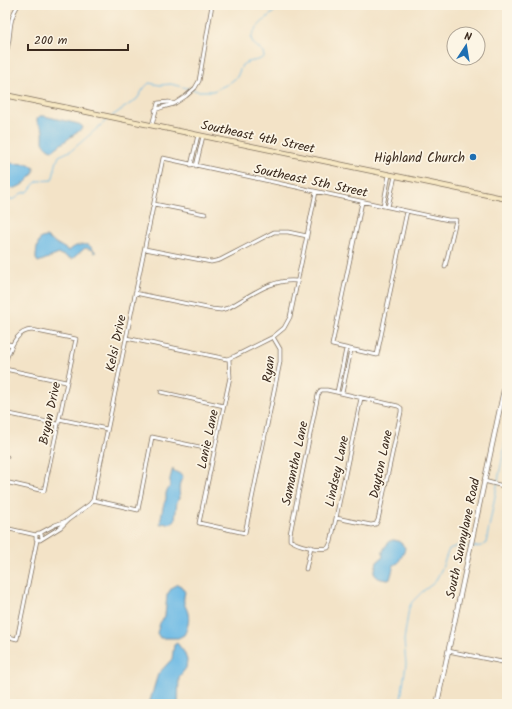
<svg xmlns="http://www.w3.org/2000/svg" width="512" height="709" font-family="Kalam,sans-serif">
<rect width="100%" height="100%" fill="#fcf5e5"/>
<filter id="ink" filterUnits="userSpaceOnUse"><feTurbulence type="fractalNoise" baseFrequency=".025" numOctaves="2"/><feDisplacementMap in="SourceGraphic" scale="8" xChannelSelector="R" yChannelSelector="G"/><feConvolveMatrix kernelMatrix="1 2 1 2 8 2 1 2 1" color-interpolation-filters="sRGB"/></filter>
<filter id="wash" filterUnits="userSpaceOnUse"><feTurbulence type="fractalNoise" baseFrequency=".012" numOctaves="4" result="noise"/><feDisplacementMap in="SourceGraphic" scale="16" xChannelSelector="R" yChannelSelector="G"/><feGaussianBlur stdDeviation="0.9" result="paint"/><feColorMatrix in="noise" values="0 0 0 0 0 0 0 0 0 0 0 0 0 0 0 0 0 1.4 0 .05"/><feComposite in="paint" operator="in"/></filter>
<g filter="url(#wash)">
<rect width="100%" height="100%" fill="#f3e3c7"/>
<path fill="#6bb9e5" stroke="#537282" d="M40 116H44L79 124 82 126 83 128 53 150C48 150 45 146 43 142 43 131 45 130 37 122V119Z
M5 163 29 164 34 168V171C29 182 17 191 5 188Z
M46 237 69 251C75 245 81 244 89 245L96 252 94 253 93 250 85 248 72 259 59 254 38 262 36 259C36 252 37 244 41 238Z
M173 468 174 471 182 475 183 477C178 484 179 490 180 498L177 501 175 520 173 522 168 524 167 523 160 524 163 507 166 499V493L170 486V479Z
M392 540C398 540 402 543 405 548L404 552 398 563 394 565 390 579 388 580C381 579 377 579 374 573L377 562 383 557C381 551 387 543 392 540Z
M177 584 181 586 185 592C182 605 185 603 188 613 190 620 187 630 184 635L178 638H160L157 633 160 623 165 616 167 595 171 589Z
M177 643 184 652 187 660 186 668 179 677 178 704H149L158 674 172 659 174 645Z"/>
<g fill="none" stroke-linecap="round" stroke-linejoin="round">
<path stroke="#6bb9e5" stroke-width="1" d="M112 116 137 99 144 88 149 83 160 85 171 84 198 91H213L228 84 237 77 242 65C249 60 257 62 264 57L263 52C260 48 254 46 252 41 248 31 271 15 277 9L278 5
M5 200 15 199 20 194 29 191 33 185 38 181 52 180C55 172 55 164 59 156L72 150 108 119
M473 547 482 546 486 543 507 434
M402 704 401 699 406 664 404 640 409 608 412 602 422 592 435 582 442 568 449 549 457 546H468"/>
</g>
</g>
<g filter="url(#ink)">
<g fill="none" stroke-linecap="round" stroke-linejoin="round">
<g stroke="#7b6b59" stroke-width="4.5">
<path id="minor" d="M5 55C13 37 6 24 18 5
M155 110 163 107 174 104 186 96 195 88 199 81 212 5
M152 125 158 103 169 102 174 104
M191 165 198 135
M196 166 203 136
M362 202 332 345 377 355 407 211
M154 204 205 214
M383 206 389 175
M388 207 395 176
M145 249 211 262 220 260 274 232H288L307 236
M135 293 212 309 221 310 228 308C250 296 272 278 297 281
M126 338 227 359 235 356 273 337
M5 343 12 345
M229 359 230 377 199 523 245 533 280 362V349L273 337 284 328 290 317 316 192
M5 362C11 348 15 331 32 330L76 339 44 491 5 482
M5 369 66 382
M161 392 224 406
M337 392 346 349
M342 393 351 350
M5 413 57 424
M59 419 107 429
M5 456 7 457
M484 481 507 487
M93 500 138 510 152 437 214 450
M336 518 371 525 376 524 378 520 401 412V408L398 406 327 390H321L318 395 290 534V540C299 546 317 550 328 548L331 542 361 398
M5 528 36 535
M40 533 55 525 66 521
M42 538 41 534 38 533 36 535V539L40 540 61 527 68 520 90 504 93 500 163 158 448 220H456L445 267
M306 569 311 547
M5 636 17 639 37 540
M448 651 507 663"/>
</g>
<g stroke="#7b6b59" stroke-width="5.5">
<path id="tertiary" d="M437 704 507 375"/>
</g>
<g stroke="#7b6b59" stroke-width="6">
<path id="secondary" d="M5 95 507 199"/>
</g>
<use href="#minor" stroke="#fff" stroke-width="3"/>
<use href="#tertiary" stroke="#fff" stroke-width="4"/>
<use href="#secondary" stroke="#f7e8c3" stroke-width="4.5"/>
</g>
</g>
<circle fill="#1f6fb2" stroke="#fcf5e5" stroke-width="1.5" cx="473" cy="157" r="4"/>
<g text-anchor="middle" stroke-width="3.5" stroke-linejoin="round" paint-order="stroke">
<g font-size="13" fill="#3b2a1e" stroke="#fcf5e5">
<text transform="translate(258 136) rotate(12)" y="5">Southeast 4th Street</text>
<text transform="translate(311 180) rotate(12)" y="5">Southeast 5th Street</text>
<text transform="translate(115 343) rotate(-78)" y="5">Kelsi Drive</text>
<text transform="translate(268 369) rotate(-82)" y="5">Ryan</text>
<text transform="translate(49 413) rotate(-78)" y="5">Bryan Drive</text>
<text transform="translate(207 439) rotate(-78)" y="5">Lanie Lane</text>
<text transform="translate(294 463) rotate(-78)" y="5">Samantha Lane</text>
<text transform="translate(380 464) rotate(-78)" y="5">Dayton Lane</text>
<text transform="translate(336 471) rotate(-78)" y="5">Lindsey Lane</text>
<text transform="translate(462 538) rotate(-78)" y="5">South Sunnylane Road</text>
</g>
<g font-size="13" fill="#3b2a1e" stroke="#fcf5e5" text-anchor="end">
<text x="465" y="162">Highland Church</text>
</g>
</g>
<rect width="512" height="709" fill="none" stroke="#fcf5e5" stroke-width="20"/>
<g transform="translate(466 46) rotate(12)"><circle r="19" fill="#fcf5e5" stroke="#afa495"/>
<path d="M0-3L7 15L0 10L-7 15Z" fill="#1f6fb2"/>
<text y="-6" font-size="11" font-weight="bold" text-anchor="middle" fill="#3b2a1e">N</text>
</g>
<path d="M28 44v6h100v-6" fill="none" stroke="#3b2a1e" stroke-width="2"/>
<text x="34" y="44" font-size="12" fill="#3b2a1e" stroke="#fcf5e5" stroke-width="3" paint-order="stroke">200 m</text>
</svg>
